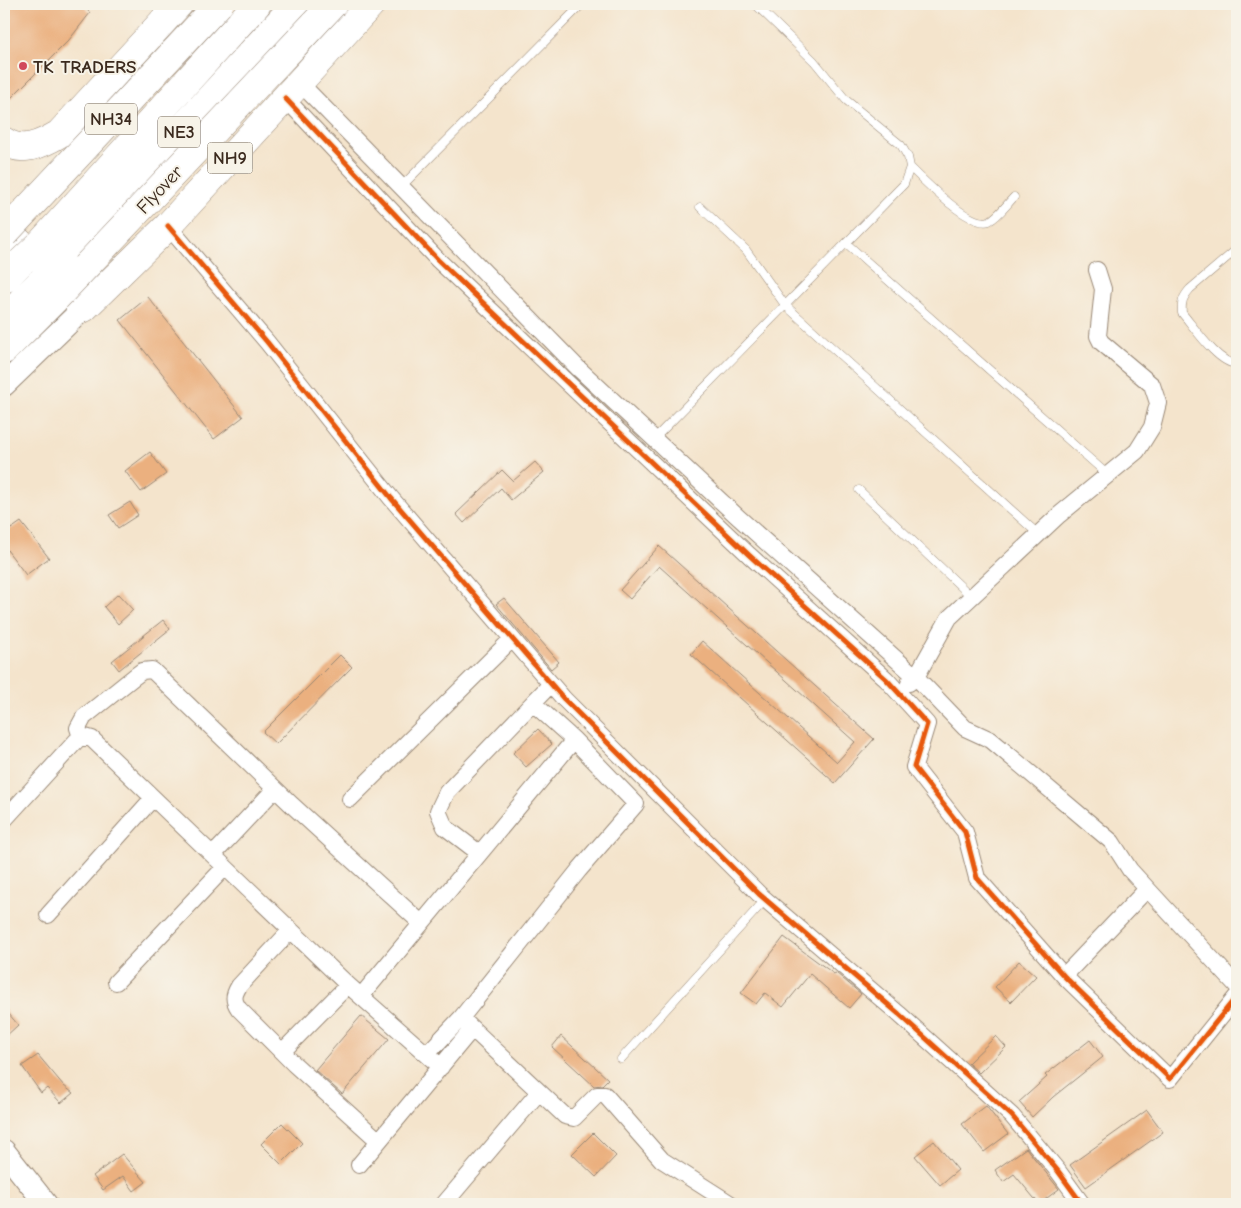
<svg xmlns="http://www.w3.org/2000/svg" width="1241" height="1208" font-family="'Comic Neue',sans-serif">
<rect width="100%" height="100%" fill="#f7f3e8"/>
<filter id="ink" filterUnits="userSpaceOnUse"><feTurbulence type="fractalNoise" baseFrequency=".02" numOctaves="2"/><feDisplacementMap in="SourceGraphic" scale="10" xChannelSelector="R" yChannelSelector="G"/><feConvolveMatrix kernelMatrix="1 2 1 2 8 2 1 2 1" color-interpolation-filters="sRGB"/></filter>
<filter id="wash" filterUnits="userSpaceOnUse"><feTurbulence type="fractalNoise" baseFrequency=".0096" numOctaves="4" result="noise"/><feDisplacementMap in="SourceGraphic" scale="20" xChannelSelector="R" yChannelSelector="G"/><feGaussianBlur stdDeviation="1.12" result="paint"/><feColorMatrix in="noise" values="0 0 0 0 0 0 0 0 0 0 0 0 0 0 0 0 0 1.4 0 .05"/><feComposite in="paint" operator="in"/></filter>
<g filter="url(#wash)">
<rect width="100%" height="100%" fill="#f4e4cc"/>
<g id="blocks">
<path fill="#ebb07f" d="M10 4H82L90 13 69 40 9 100 4 95V32Z
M148 297 243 417 214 439 120 320Z
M150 452 166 474 141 492 125 471Z
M535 462 544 472 511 500 501 488 464 523 456 514 502 470 513 481Z
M130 502 138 515 118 528 109 515Z
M4 519 11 529 21 522 49 558 26 575 4 546Z
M659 546 874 739 835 783 691 654 702 641 837 762 855 742 659 566 630 599 620 590Z
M118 594 133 610 118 624 104 607Z
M504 598 559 662 551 669 496 604Z
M163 620 170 629 119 670 112 661Z
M340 655 352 667 276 744 263 732Z
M538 729 552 744 526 767 513 753Z
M784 937 834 974 836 973 861 994 849 1008 810 974 783 1007 765 993 756 1004 741 993Z
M1019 961 1036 976 1011 1002 995 987Z
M4 1008 18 1025 4 1038Z
M361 1016 389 1039 342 1094 315 1070Z
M561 1036 608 1079 602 1085 594 1086 552 1047Z
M996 1036 1006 1047 979 1073 968 1063Z
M1090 1040 1103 1057 1053 1097 1032 1117 1019 1102 1047 1077 1045 1075Z
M38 1055 64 1086 73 1093 61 1103 47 1088 41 1093 22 1066Z
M986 1106 1008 1134 984 1152 962 1124Z
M1147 1110 1163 1132 1086 1187 1070 1165Z
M282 1123 302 1143 281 1164 261 1144Z
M593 1133 616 1156 596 1177 572 1154Z
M934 1141 958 1170 940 1185 915 1156Z
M1026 1148 1059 1189 1039 1204 1014 1174 1003 1182 995 1170Z
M122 1154 146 1182 134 1191 123 1176 103 1190 93 1176Z"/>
</g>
</g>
<g filter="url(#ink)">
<use href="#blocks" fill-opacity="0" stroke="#988775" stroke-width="1"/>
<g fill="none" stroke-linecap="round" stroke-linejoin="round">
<g stroke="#988775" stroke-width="9">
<path id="lane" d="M910 167C923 180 970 228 989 221 998 217 1007 204 1014 197
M401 187 582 4
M700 207 746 250 785 305 1038 534
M846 243 1108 475
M1237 249 1190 289C1183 297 1181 302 1182 313 1194 327 1218 364 1237 364
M654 439 904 184 910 167 908 157 901 145 846 100 814 61 755 4
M859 490 972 597
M621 1059 765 900"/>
</g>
<g stroke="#988775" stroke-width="18">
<path id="street" d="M299 82 578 368 738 517 916 677 965 728 991 740 1112 842 1130 870 1237 986
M285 98 438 260 749 555 886 679 927 724 914 767 965 832 977 878 1064 976 1170 1079 1237 996
M168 226 267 342 391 498 564 699 759 894 899 1014 1012 1116 1058 1171 1082 1204
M909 683 916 677 949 618 1059 515 1137 451 1152 427 1158 403 1152 385 1101 342 1098 336 1103 289 1097 270
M81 737 78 728 84 717 134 677 142 671 152 670 292 805 420 922
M350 799 512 639
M4 820 78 739 85 737 92 739 348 985 441 1067
M479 853 445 827 438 811 447 792 551 684
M213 855 275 789
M48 915 153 798
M291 930 239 986C233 996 233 1000 239 1009L294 1064 379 1141
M1064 976 1147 889
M116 982 225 867
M362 995 574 740
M461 1018 565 1116 574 1118 597 1095H605L662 1160 731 1204
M282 1052 348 985
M427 1054 461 1018 579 870 636 804 574 740 533 703
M359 1165 472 1029
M444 1204 539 1092"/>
</g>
<g stroke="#988775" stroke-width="24">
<path id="secondary" d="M4 385 84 308
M4 1151 46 1204"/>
</g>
<g stroke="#988775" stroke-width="29">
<path id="highway" d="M4 141C22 154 42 144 59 134L179 4
M4 227 84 308 168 226 371 4
M39 245 257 4
M61 261 296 4
M4 279 21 262
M4 318 41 282
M4 350 56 298"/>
</g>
<use href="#lane" stroke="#fff" stroke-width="8"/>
<use href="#street" stroke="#fff" stroke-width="16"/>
<use href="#secondary" stroke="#fff" stroke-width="22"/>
<use href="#highway" stroke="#fff" stroke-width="28"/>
<g stroke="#988775" stroke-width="29" stroke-linecap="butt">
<path id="highway-bridge" d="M4 234 219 4
M21 262 39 245
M41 282 61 261
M56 298 333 4"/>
</g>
<use href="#highway-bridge" stroke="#fff" stroke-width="28"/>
<g stroke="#f7f3e8" stroke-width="8">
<path id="cycleway" d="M285 98 438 260 749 555 886 679 927 724 914 767 965 832 977 878 1064 976 1170 1079 1237 996
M168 226 267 342 391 498 564 699 759 894 899 1014 1012 1116 1058 1171 1082 1204"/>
</g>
<use href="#cycleway" stroke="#e8590c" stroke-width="5"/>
</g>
</g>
<circle fill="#d1495b" stroke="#f7f3e8" stroke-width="2" cx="23" cy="66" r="5"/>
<g text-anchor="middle" stroke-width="4" stroke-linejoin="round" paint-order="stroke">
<g fill="#f7f3e8" stroke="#73665b" stroke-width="1">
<rect x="85" y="103.5" width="52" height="31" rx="4"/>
<rect x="158" y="116.5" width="42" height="31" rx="4"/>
<rect x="207.5" y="142.5" width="45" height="31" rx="4"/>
</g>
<g font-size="18" font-weight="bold" fill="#3b2a1e">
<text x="111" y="125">NH34</text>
<text x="179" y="138">NE3</text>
<text x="230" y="164">NH9</text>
</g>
<g font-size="19" font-weight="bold" fill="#3b2a1e" stroke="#f7f3e8" text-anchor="start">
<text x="33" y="73">TK TRADERS</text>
</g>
<g font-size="19" fill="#3b2a1e" stroke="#f7f3e8">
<text transform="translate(159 189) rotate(-47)" y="7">Flyover</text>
</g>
</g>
<rect width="1241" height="1208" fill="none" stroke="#f7f3e8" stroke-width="20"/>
</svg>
